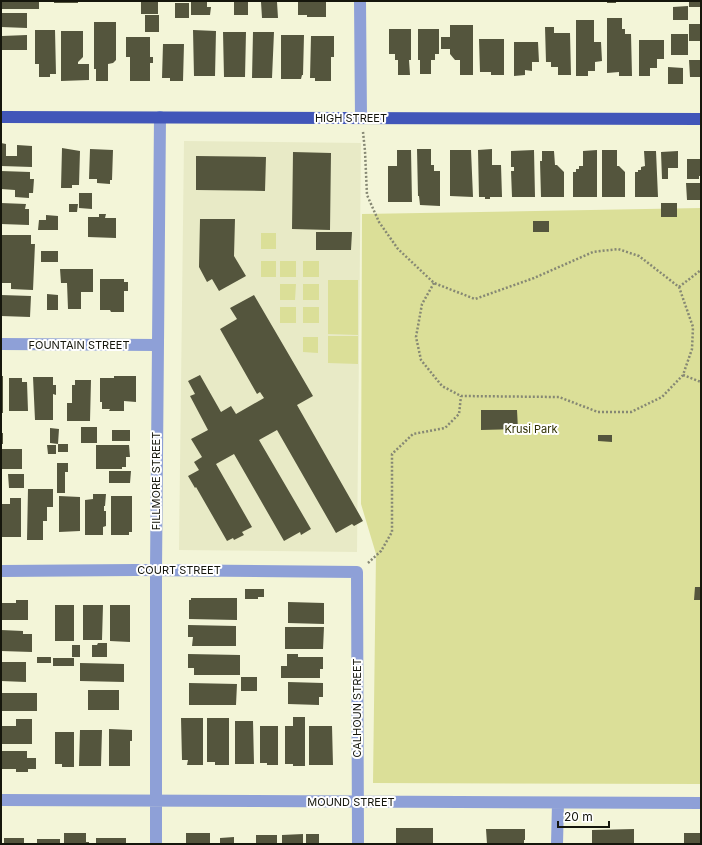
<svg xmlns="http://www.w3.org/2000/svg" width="702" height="845" font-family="Inter,sans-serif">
<rect width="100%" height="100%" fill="#f3f5d8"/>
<path fill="#e8eac6" d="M184 141 361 143 357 552 179 550Z"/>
<path fill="#dbdf98" d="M701 208V784L373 783 376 554 361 504 362 214Z
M261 233H276V249H261Z
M261 261H276V277H261Z
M280 261H296V277H280Z
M303 261H319V277H303Z
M328 280H358V335L328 334Z
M280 284H296L295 300H280Z
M303 284H319V300H303Z
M280 307H296V323H280Z
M303 307H319V323H303Z
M328 336H358V364L328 363Z
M303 337H318V353L303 352Z"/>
<path fill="#54553d" d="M1 1H39V9H1Z
M54 1H78V3H54Z
M141 1H158V14H141Z
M326 1V17H307V15H298V2Z
M607 1H616V3H607Z
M689 1H701V7H689Z
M191 2H207V7H211L210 15H191Z
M234 2H248V15H234Z
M261 2H277L278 18H262Z
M175 3H189V18H175Z
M688 6V20H673V7Z
M1 13H27V28L1 27Z
M145 15H159V32H145Z
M607 18H622V29H625V34H631L632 76H619V72L607 73Z
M576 20H594V42H601L602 61 595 62V71H588V76H576Z
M94 22H116V60L113 63 108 64V81H96V69H94Z
M689 24H701V41H689Z
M450 25H473V75H460V60H455L450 54V49H441V37H450Z
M545 27H554V33H570L571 75H558V67H551V62H546Z
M389 29H411V60H409L410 75H398V60H395V54H389Z
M418 29H439V54H435V60H431V74H420V60H418Z
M35 30H55L56 74H50V77H39V64H35Z
M193 30 216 31 215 76H194Z
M61 31H83V57L78 62V64H89V80L61 81Z
M223 32H246L245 77H224Z
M253 32H274L272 78H252Z
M671 34H688V55H671Z
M27 35V50H1L2 36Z
M281 35H304L303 75H302L301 79H281Z
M311 36H334V57H331V81H315V78H310Z
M126 37H150V57H153V63H150V81H130V57H126Z
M479 39H504V75H491V72H480Z
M639 40H664V59H657V68H650V76H639Z
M514 42H538L539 62H532V71L525 70V75L514 76Z
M163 44H184L183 81H170V78H162Z
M689 60H701V77H690Z
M668 67 683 68V84H668Z
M1 143 6 144V156H17V145L32 146V167L1 166Z
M62 148 80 151 79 185H72V188H61Z
M90 149 113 150 112 180H110V184L97 183V179H89Z
M417 149H431V165H434V171H440V206L420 205 419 196H418Z
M492 149V165H501L502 197H490V199H485V197H479L478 150Z
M397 150H411L412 202H388V166H397Z
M450 150H471L473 197 450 196Z
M534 150 535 197H512L511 171H514V167H511V151Z
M597 150V197H573V172H576V169H579V166H583V151Z
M602 150H617V166H619L625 172V197H602Z
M542 151H554L555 165H557L564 172V197H541L540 161H542Z
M644 151H656L658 197H635V172H638V170H641V167L645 166Z
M678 151V168H668V179H662L661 152Z
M293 152 331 153 330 230 292 229Z
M196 156 266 157 265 191 196 190Z
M687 159H701V176H699V179H687Z
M1 171 30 172V179H34L33 193H29V198L15 197V190L1 189Z
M686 183H701V200H687Z
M79 193H92V209L79 208Z
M1 203 26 204 25 209H29V225L1 224Z
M661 203H677V217H661Z
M69 204H78L77 212H69Z
M99 214H106L105 218H116V238L88 237V217H99Z
M46 215 58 216V230H38L39 220H46Z
M200 219H235L234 256 246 276 219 291 212 279 207 282 199 267Z
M533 221H549V232H533Z
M316 232H352L351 250H316Z
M1 235H31V244H35L33 290 11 289V283H1Z
M41 251H58V262H41Z
M60 269H93V292H81V309H68L67 283H61Z
M100 279H124V282H128V291H124V312H111L110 310H100Z
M47 294 58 295V310H47Z
M1 295 31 296 30 317 1 316Z
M254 295 313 396 297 405 363 521 354 526 352 524 336 533 277 430 259 440 311 529 301 535 300 532 284 541 234 454 216 464 252 527 242 532 244 535 234 540 233 538 227 541 196 487 195 488 188 476 199 470 194 462 202 457 191 439 208 430 190 396 195 394 188 381 200 375 221 412 231 406 236 414 264 398 260 392 257 394 220 329 237 319 230 308Z
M1 376H3V413H1Z
M114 376H136V402L124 401V411H109L110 409H102V402H100V378H114Z
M33 377H53V385H56V395L53 394V420H35Z
M9 378H22V382H27L28 411H9Z
M75 380H91L90 421H67V403H72V385H75Z
M481 410H517L518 429 481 430Z
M81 427H97V443H81Z
M50 428 59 429 58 444 50 443Z
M112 430H130V441H112Z
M1 433H3V444H1Z
M598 435H612V442L598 441Z
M58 444H68V452H58Z
M47 445H56V454H48Z
M96 445H129L130 457H126V467H122V469H96Z
M1 449H22V469H1Z
M57 463H68V472H65V493H57Z
M109 471H131L130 483H109Z
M8 474H24V488H9Z
M28 489H53V507H47V521H43V540H27Z
M93 494H106L105 506H104V511H106V526L103 527V535H85V500L93 499Z
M59 496 80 497V531L59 532Z
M111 496H132V532H129V535H111Z
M10 498H21V537H1V504H10Z
M695 587H701V600H694Z
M245 589H264V597H258V599H245Z
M191 598H237V620L189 619V600H191Z
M16 600H28V620H1V603H16Z
M288 602 324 603V624L288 623Z
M55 605H74V641H55Z
M83 605H103L102 640H83Z
M110 605H130V642L110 641Z
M188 625 236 626V646H192L193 637H188Z
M285 627H324L323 649H285Z
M1 630 23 631V634H32V652L1 651Z
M98 643H107V657H92V645H97Z
M72 645H80V657H72Z
M188 654 240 655V675H194V668H188Z
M287 654H298V657H323V669H320V678H281V666H287Z
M37 657H51V663H37Z
M53 658H74V666H53Z
M1 662H26V682L1 681Z
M80 663 124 664V682L80 681Z
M241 677H257V691H241Z
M288 682 323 683V697H319V705L288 704Z
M189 683 237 684 236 705H189Z
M88 690H119V710H88Z
M1 693H37V711H1Z
M293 717H305V766H293V764H285V726H293Z
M181 718H203V765H187L188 760H182Z
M207 718H229V765H215V762H207Z
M16 719H32V744H1V726H16Z
M235 721H253L254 764H235Z
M260 726H278V765H267V763H260Z
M309 726H332L333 765H309Z
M109 729 132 730V741H130V766H109Z
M80 730H102L101 766H79Z
M55 732H74V767H62V764H55Z
M1 751H27V758H36V769H28V772H16V769H1Z
M396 828H433V844H396Z
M486 829H525V840H524V844H487Z
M634 829V844H592V830Z
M64 833H86V842H89V844H64Z
M186 833H210V844H186Z
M684 833H701V844H684Z
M303 834V844H282V835Z
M306 834H319V844H306Z
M256 835H277V844H256Z
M234 837V844H220V838Z
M4 838H24V844H4Z
M96 838H126V844H96Z
M37 839H60V844H37Z"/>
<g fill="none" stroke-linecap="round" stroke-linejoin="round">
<path stroke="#868874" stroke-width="2.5" stroke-dasharray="2 2" stroke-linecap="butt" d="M363 132 365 151 367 195 379 222 398 249 434 283 475 299 534 278 593 252 618 249 639 256 679 287 693 327 692 349 683 375 662 397 631 412H598L559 397 461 396 442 386 421 360 416 337 422 304 434 283
M679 287 701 270
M683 375 701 382
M368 563 381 551 392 532V454L413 434 445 428 459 414 461 396"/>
<path stroke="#8ea0d7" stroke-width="12" d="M360 1 361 118
M1 344 157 345
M1 571 136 570 357 572 358 844
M1 800 701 803
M156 844V570L160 117
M557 844 558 803"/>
<path stroke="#4156b9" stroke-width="12" d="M1 117 701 119"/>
</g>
<g text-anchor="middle" stroke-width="4" stroke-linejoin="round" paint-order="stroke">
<g font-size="11" fill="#15160c" stroke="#fff">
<text x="351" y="122">HIGH STREET</text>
<text x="79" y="349">FOUNTAIN STREET</text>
<text transform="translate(156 481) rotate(-90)" y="4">FILLMORE STREET</text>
<text x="179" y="574">COURT STREET</text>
<text transform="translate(357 708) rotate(-90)" y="4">CALHOUN STREET</text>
<text x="351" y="806">MOUND STREET</text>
</g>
<g font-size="11" fill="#2f2f02" stroke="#fff">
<text x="531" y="433">Krusi Park</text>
</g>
</g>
<rect width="702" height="845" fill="none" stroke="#15160c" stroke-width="4"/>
<path d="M558 821v6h51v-6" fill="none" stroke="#15160c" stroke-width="2"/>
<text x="564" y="821" font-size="12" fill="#15160c" stroke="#ffffff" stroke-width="3" paint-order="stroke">20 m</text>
</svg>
